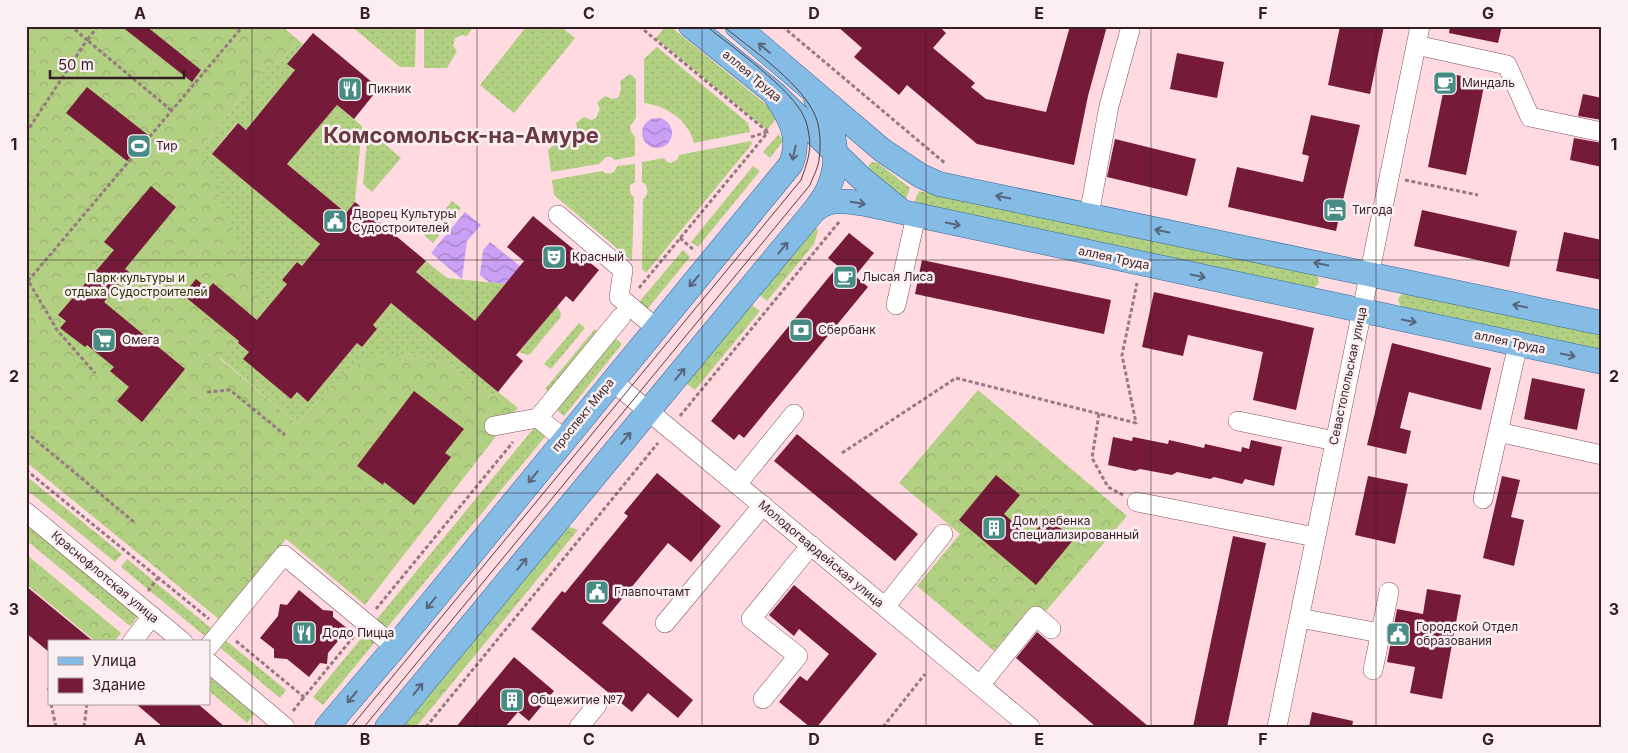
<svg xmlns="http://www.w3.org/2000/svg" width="1628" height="753" font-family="Inter,sans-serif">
<defs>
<pattern id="grass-dots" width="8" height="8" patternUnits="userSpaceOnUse" patternTransform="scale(1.25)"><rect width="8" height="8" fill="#b2d082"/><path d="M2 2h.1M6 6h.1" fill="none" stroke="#9ab270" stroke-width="1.8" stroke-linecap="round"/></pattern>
<pattern id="forest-crowns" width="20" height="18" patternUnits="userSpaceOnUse" patternTransform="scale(1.25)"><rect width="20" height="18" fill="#b2d082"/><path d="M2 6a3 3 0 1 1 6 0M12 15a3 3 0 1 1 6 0" fill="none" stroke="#9ab270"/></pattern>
<pattern id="water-waves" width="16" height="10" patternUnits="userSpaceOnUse" patternTransform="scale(1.25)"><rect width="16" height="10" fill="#c9a0f6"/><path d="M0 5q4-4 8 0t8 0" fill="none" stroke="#a482c7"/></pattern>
</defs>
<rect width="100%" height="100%" fill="#ffdae1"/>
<path fill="url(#grass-dots)" d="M351 26H416L415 67H400Z
M424 26H473V27L467 36 463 35 455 38 453 46 457 51 447 68H424Z
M527 26H560L575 38 514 113 480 85Z
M666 26H670L779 115 767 130 656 38Z
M298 40 303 44 288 63 295 70 246 130 237 123 212 154 320 244 302 266 297 262 282 280 287 284 238 343 249 352 244 359 291 399 297 392 308 402 357 343 362 347 377 329 373 325 391 303 498 392 487 396 442 362 408 353 334 382 298 424 219 357 201 148 267 65 282 60Z
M657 47 748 123 750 132 694 143C688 120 667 106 644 103V59Z
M630 74 636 79V118L630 126 631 132 635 137V156L615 160 611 157H606L599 164 551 172 548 150 563 138 571 140 575 139 578 132 576 123 584 117 591 120 596 118 600 109 597 103 605 96 612 99 618 98 621 89 620 81Z
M337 105 362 126 355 202 346 213 287 164Z
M368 130 401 158 372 192 363 184Z
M779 134 783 141 770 158 763 152Z
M751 141 752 144 646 273 642 269 643 199C649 194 649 185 642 182V162L664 158 667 162 671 163 678 159 679 155Z
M872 162 878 163 910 188 905 202 868 170 869 165Z
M635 164V182L630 185V191L632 196 634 197 632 261 554 195 552 180 602 171C608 176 615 174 617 166Z
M753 166 760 171 698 247 691 242Z
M919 191 1315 274 1318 278 1319 283 1314 288 913 205Z
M452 201 461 208 433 243 424 235Z
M683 250 690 257 644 313 639 302Z
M426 261 447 278 506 284 475 321 416 272Z
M1404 293 1602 334V350L1404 308 1400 305 1398 300 1400 296Z
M557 306 561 314 560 318 531 353 528 355 519 352Z
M579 323 585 328 551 369 544 364Z
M595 329 598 333 549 392 545 389Z
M611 334 622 344 564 416 553 407Z
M538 423 549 432 323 705 313 697Z
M26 523 138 616 130 626 26 540Z
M127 559 212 629 206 637 121 567Z
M224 639 286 690 280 698 218 646Z
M209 676 254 714 247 723 209 691Z"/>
<path fill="url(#forest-crowns)" d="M26 26H282L298 40 282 60 267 65 201 148 262 305 219 358 298 424 334 382 370 356 408 353 442 362 487 396 498 392 518 408 365 605 286 539 220 620 26 462Z
M813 222 818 231 814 244 767 301 756 292Z
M748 302 760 311 695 390 683 381Z
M978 390 1127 516 1040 618 1029 609 994 651 917 586 960 534 899 483Z
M26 476 122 554 115 562 26 489Z
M564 525 578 530 416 727H397Z
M26 554 121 633 114 642H96L26 584Z"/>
<path fill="url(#water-waves)" d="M642 133a15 15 0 1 1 30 0a15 15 0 1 1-30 0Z
M465 212 481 225 467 241 462 279 431 253Z
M490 242 520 266 506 284 489 282 480 275 483 250Z"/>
<path fill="#761a39" d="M121 26H146L201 70 192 82Z
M837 26H939L946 33 933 48 975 83 971 87 986 99 1046 112 1070 26H1107L1088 96 1074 165 977 144 907 85 899 95 854 57 862 48Z
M1340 26H1384L1370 94 1328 85Z
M1450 26H1502L1498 43 1449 33Z
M313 33 379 88 354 119 337 105 287 164 346 213 355 202 390 231 426 261 416 272 475 321 524 261 507 247 533 216 599 270 573 302 566 296 516 355 523 361 498 392 391 303 373 325 377 329 362 347 357 343 308 402 297 392 291 399 243 359 249 352 238 343 239 341 183 295 196 279 208 289 213 283 257 320 287 284 282 280 297 262 302 266 320 244 212 154 238 123 246 130 295 70 287 64Z
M1177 53 1224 62 1217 98 1170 89Z
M1447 73 1485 81 1466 175 1428 167Z
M87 87 148 135 127 161 66 113Z
M1583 94 1602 98V120L1578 116Z
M1311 115 1360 125 1336 231 1228 207 1237 167 1303 182 1309 156 1302 154Z
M1574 138 1602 143V167L1570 160Z
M1115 139 1196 159 1187 196 1107 177Z
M151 186 176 207 125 269 129 272 104 302 185 369 142 422 117 401 129 387 110 371 114 367 87 345 85 347 60 328 66 321 58 315 114 250 104 242Z
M1422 210 1517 231 1509 267 1414 246Z
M1564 232 1602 240V280L1556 271Z
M849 233 874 253 855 276 868 287 744 438 739 434 734 440 711 421 838 266 828 258Z
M922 260 1111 300 1104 334 915 294Z
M1154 292 1314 328 1296 410 1253 400 1263 352 1188 335 1183 356 1142 347Z
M1392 343 1491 368 1481 410 1409 392 1400 428 1411 431 1406 454 1367 445Z
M1532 378 1585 389 1577 430 1524 419Z
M414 391 464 429 445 453 451 457 414 505 384 482 383 485 357 466Z
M797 434 918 534 895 561 774 461Z
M1113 437 1132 441 1133 437 1168 444 1169 440 1204 448 1205 444 1241 452 1242 447 1249 449 1251 440 1282 447 1274 486 1245 479 1242 484 1214 477 1210 479 1177 472 1172 475 1140 469 1135 471 1108 465Z
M657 473 721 526 691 562 668 543 602 623 693 700 678 718 648 693 632 712 531 629 562 591 565 593 628 516 624 513Z
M996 475 1020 495 1004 514 1030 537 1047 517 1074 539 1036 585 959 520Z
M1368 476 1408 484 1395 544 1355 535Z
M1502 476 1520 480 1511 517 1524 520 1514 566 1483 558Z
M1233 536 1266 543 1227 727H1193Z
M794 585 877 654 817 727H810L779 702 800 676 807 681 829 654 799 629 794 636 769 615Z
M26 586 94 642H49V652L26 633Z
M1427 589 1461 595 1442 699 1410 693 1415 667 1387 662 1397 609 1423 614Z
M299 590 323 610 333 611V617L348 629 328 653 327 664 320 663 309 677 287 659 274 658V649L260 638 278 616 280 604 287 605Z
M1037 632 1149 727H1096L1016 658Z
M514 657 554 691 529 721 518 712 505 727H456Z
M136 704H198L225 727H163Z
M1312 712 1353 721 1352 727H1309Z"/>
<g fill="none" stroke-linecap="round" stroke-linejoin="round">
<g stroke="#82505b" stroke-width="20">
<path id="minor" d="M1416 45 1507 65 1530 117 1602 132
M558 215 623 270 619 297 656 328
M1089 215 1109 106 1130 30
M896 305 916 216
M612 381 1030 727
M538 418 564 439
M1238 421 1335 441
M494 426 538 418 621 317
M1498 432 1602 455
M737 484 794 414
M1483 499 1518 344
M1137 502 1315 537
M26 512 183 642
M885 607 943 534
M1299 618 1380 633
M665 623 763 505
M132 642 152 616
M209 646 284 555 395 647
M209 663 285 727
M1373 670 1389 592
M980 685 1036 616 1051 629
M763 699 798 656 751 619 811 545
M579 727 597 705
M1277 727 1420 26"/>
</g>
<g stroke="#336797" stroke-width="25">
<path id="major" d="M691 26 774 93 861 178 900 210
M737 26 882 150 921 176 939 184 1602 323
M813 212C828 197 846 201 865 204L1602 362
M327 727 395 647 791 164C802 135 789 117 774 93
M387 727 813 212C818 205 825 197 828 189 841 161 836 124 816 100"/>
</g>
<path stroke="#977a80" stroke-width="3" stroke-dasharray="4 2.5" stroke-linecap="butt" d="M98 26 87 40 172 111
M639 26 768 132
M782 26 946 164
M26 133 87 40 71 26
M751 137 767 132
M1405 180 1478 195
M680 238 695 251
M26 277 57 330 95 373
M28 281 243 26
M639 288 768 132
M207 392 230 390 285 435
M1099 414 1092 458 1108 487 1123 495
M680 416 839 222
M26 432 134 522
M842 453 956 378 1136 423 1122 355 1137 283
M26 470 209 619
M148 591 158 578
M376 609 513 442
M236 641 304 697 355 635
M48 688 49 690
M51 704 56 727
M293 711 304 697
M1169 725V727
M84 727 87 704
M426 727 658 443
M883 727 925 674"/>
<use href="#minor" stroke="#fff" stroke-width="19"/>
<use href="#major" stroke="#85bce6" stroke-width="24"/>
<path stroke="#543c41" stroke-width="1" d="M351 727 801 180C806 166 812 151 809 135 808 130 807 122 804 117 793 90 731 46 706 26
M364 727 810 185C813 177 818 168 819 160 821 145 821 125 813 111 796 79 751 49 723 26"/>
</g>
<defs><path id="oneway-shaft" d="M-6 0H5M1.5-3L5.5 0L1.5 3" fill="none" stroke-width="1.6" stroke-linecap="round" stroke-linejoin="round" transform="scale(1.25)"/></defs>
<g stroke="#58657b">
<use href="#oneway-shaft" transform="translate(764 48) rotate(-140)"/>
<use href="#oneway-shaft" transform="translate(794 153) rotate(103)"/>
<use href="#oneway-shaft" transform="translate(1003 197) rotate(-168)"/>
<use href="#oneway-shaft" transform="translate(858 203) rotate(9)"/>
<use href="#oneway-shaft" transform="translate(953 224) rotate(12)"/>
<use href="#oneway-shaft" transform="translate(1162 231) rotate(-168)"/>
<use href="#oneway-shaft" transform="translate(783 248) rotate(-50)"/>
<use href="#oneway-shaft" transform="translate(1321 264) rotate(-168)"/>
<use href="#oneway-shaft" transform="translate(1198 276) rotate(12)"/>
<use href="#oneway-shaft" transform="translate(694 281) rotate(130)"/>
<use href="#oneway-shaft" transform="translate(1520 306) rotate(-168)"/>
<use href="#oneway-shaft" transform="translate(1409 321) rotate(12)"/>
<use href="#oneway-shaft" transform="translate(1568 355) rotate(12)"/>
<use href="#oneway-shaft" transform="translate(680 374) rotate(-50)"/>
<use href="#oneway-shaft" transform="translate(626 438) rotate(-50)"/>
<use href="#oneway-shaft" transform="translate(533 477) rotate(129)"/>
<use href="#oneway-shaft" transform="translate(522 564) rotate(-50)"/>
<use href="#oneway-shaft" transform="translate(431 603) rotate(129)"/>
<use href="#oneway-shaft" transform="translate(418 689) rotate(-51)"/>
<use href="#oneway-shaft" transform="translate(352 697) rotate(130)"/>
</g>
<path fill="none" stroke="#341e23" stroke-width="1" stroke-opacity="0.55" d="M252 26V727M477 26V727M702 26V727M926 26V727M1151 26V727M1376 26V727M26 260H1602M26 493H1602"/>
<defs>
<g id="cafe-square" transform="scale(1.25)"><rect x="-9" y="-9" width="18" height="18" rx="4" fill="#468c84" stroke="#fbeff1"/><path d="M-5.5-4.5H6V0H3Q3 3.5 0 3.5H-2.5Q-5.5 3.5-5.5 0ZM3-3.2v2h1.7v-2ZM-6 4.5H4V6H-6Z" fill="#fff"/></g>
<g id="restaurant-square" transform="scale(1.25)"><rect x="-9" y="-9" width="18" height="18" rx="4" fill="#468c84" stroke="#fbeff1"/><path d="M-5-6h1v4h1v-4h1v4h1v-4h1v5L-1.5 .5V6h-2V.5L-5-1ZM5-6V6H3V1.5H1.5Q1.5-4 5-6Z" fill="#fff"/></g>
<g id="stadium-square" transform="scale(1.25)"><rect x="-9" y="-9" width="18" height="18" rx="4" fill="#468c84" stroke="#fbeff1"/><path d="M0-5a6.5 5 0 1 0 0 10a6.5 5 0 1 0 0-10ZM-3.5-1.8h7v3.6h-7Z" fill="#fff"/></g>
<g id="hotel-square" transform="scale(1.25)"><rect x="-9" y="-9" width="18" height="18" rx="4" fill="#468c84" stroke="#fbeff1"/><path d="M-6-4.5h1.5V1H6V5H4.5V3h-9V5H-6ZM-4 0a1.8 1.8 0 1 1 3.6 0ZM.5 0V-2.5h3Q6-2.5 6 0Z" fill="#fff"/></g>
<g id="civic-square" transform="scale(1.25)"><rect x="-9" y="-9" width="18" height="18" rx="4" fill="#468c84" stroke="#fbeff1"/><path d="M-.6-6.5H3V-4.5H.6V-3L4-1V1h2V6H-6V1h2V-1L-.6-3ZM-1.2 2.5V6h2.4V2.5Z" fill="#fff"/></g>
<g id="theatre-square" transform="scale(1.25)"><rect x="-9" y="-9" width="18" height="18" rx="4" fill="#468c84" stroke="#fbeff1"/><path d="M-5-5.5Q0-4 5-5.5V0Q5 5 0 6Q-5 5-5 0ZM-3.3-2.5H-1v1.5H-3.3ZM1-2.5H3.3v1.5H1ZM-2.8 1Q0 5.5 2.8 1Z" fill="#fff"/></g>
<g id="bank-square" transform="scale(1.25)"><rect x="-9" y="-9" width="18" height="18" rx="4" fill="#468c84" stroke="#fbeff1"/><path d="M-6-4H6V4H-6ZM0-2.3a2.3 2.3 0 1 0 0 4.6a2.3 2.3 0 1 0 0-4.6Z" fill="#fff"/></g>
<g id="supermarket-square" transform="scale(1.25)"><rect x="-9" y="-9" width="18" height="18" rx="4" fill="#468c84" stroke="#fbeff1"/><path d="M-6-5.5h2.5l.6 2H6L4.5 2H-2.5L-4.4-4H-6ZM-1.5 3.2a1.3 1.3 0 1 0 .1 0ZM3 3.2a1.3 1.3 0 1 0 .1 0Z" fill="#fff"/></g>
<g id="building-square" transform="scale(1.25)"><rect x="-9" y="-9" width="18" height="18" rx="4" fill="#468c84" stroke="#fbeff1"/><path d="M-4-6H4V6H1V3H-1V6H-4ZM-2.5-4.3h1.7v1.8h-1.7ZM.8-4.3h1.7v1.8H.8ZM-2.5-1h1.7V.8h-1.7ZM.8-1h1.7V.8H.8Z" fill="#fff"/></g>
</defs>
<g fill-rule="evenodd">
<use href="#cafe-square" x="1445" y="83"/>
<use href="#restaurant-square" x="350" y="89"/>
<use href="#stadium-square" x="139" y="146"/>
<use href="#hotel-square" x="1335" y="210"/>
<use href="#civic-square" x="335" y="221"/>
<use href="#theatre-square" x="554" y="257"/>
<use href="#cafe-square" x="845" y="277"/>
<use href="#bank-square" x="801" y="330"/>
<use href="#supermarket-square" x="104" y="340"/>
<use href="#building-square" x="994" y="528"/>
<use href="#civic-square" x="597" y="592"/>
<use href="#restaurant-square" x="304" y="633"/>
<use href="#civic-square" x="1398" y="634"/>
<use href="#building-square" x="512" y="700"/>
</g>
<g text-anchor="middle" stroke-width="5" stroke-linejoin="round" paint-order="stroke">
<g font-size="12" fill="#341e23" stroke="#fbeff1">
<text transform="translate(752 76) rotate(40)" y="4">аллея Труда</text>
<text transform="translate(1114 258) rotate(12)" y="4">аллея Труда</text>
<text transform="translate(1510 342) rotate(12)" y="4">аллея Труда</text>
<text transform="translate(1348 376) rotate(-78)" y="4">Севастопольская улица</text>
<text transform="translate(583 415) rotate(-51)" y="4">проспект Мира</text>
<text transform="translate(821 554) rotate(40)" y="4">Молодогвардейская улица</text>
<text transform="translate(105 577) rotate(40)" y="4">Краснофлотская улица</text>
</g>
<g font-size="12" fill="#341e23" stroke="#fbeff1" text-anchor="start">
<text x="1462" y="87">Миндаль</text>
<text x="368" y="93">Пикник</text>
<text x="156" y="150">Тир</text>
<text x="1352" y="214">Тигода</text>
<text x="352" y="218">Дворец Культуры<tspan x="352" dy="14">Судостроителей</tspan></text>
<text x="572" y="261">Красный</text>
<text x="862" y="281">Лысая Лиса</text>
<text x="818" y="334">Сбербанк</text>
<text x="122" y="344">Омега</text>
<text x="1012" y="525">Дом ребенка<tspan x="1012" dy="14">специализированный</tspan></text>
<text x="614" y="596">Главпочтамт</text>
<text x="1416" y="631">Городской Отдел<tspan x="1416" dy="14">образования</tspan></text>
<text x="322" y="637">Додо Пицца</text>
<text x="530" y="704">Общежитие №7</text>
</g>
<g font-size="12" fill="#263501" stroke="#fbeff1">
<text x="136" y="282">Парк культуры и<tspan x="136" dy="14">отдыха Судостроителей</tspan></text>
</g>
<g font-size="22" font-weight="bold" fill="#693944" stroke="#fbeff1">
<text x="461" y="143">Комсомольск-на-Амуре</text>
</g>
</g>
<rect width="1628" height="753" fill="none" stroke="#fbeff1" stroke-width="55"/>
<rect x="48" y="640" width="162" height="65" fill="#fbeff1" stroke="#ab9b9f"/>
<rect x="58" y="657" width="25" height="8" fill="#85bce6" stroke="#ab9b9f"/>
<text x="92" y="666" font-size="15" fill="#341e23">Улица</text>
<rect x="58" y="678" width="25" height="15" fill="#761a39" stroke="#ab9b9f"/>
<text x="92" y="690" font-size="15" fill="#341e23">Здание</text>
<path d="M50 70v8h134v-8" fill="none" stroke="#341e23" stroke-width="2.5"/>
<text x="58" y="70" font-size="15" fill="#341e23" stroke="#fbeff1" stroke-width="4" paint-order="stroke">50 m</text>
<rect x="28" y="28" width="1572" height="698" fill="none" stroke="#341e23" stroke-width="2"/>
<g font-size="16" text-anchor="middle" font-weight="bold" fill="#341e23">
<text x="140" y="19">A</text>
<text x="365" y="19">B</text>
<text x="589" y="19">C</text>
<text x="814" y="19">D</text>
<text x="1039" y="19">E</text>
<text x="1263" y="19">F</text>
<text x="1488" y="19">G</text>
<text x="14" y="150">1</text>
<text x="1614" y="150">1</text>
<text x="14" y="382">2</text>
<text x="1614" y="382">2</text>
<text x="14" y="615">3</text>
<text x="1614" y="615">3</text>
<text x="140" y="745">A</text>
<text x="365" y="745">B</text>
<text x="589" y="745">C</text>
<text x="814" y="745">D</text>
<text x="1039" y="745">E</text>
<text x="1263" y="745">F</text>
<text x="1488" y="745">G</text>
</g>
</svg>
